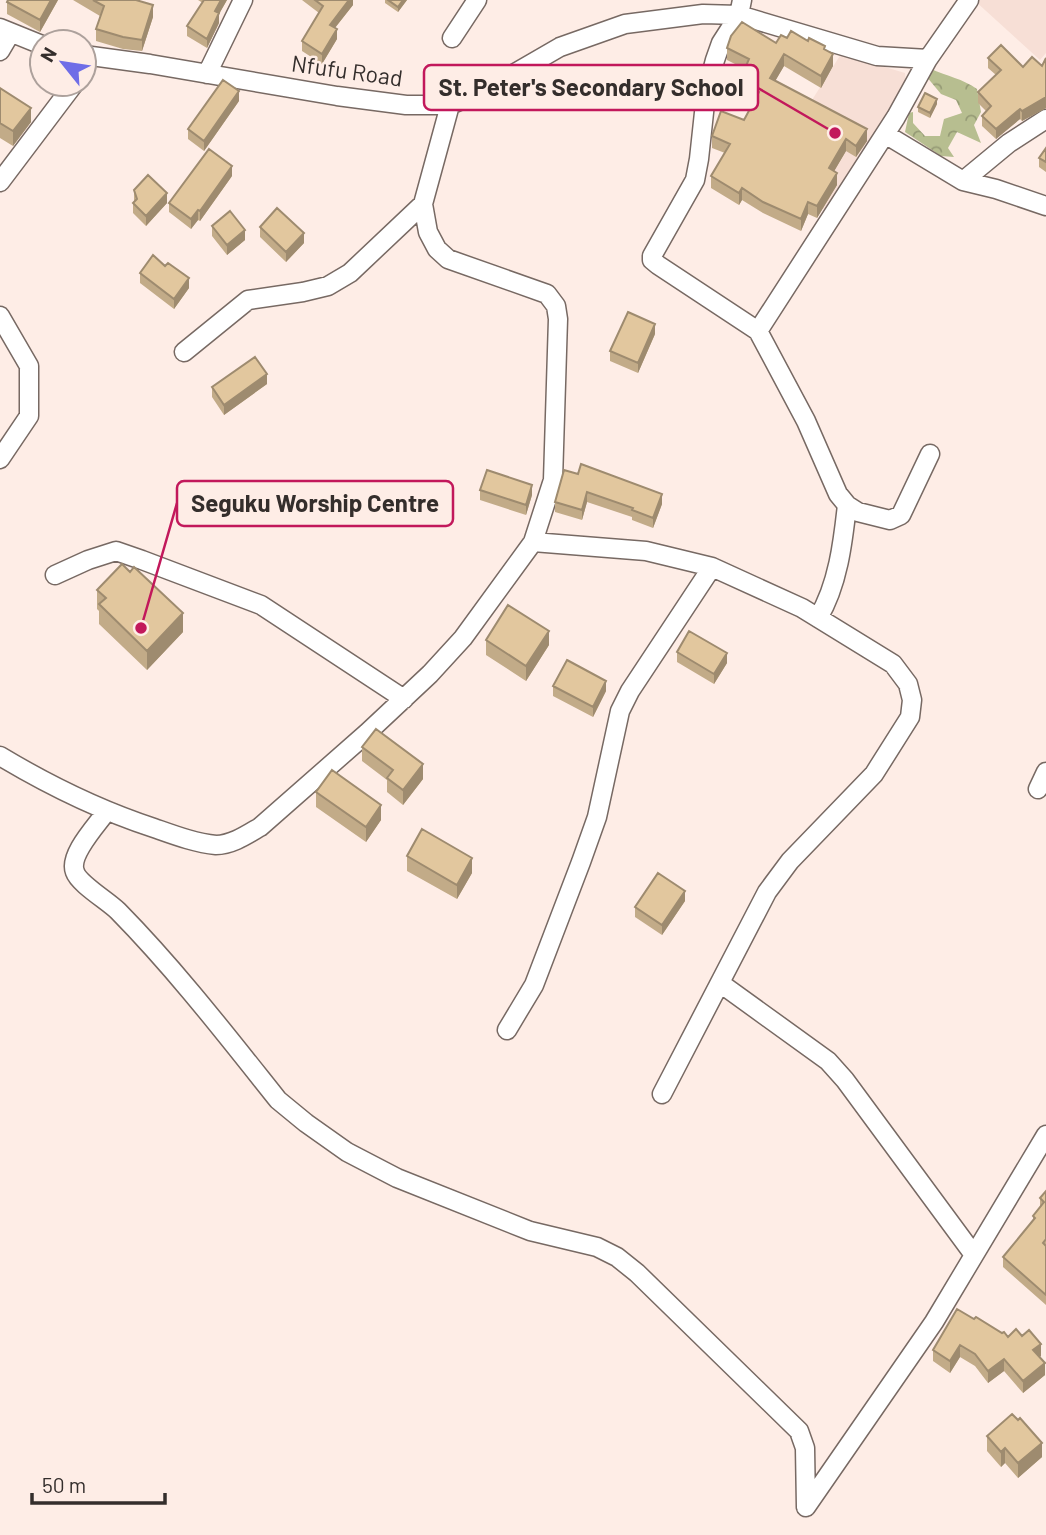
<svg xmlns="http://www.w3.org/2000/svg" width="1046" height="1535" font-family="Barlow,sans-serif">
<defs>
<pattern id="forest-crowns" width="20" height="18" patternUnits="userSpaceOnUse" patternTransform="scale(1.75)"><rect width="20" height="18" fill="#b7be90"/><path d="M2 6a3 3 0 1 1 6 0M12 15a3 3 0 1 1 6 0" fill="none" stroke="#969b76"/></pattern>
</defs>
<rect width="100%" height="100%" fill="#feede6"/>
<path fill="#f7dfd6" d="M974 0H1046V53L1040 60Z
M841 54 905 73 906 84 828 212 766 173Z"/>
<path fill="url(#forest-crowns)" d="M931 69C947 76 963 79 977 89L981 112 974 125 981 143 957 132 948 148 954 157 941 156 905 132 909 113 913 112V123L925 136H940L944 119 962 113 956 100 941 94 926 76Z"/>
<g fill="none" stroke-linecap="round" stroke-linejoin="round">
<path stroke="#bddef8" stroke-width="5" d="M715 105 718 88"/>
<g stroke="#776963" stroke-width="21">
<path id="minor" d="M742 0 739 15 721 43 715 60 706 94 699 159 695 180 652 256V260L658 265 758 331
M0 28 42 45
M452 38 477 0
M0 51 10 34
M84 55 150 64 337 96 406 105H450L489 88 560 47 625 24 703 14 739 15 877 56 928 59 969 0
M928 59 896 117 758 331 806 421 838 494 847 505 858 512 890 520 901 515 930 454
M207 74 243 0
M885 134 963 181 996 189 1046 206
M963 181 1009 143 1046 119
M0 182 74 84
M0 316 29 366V416L0 459
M184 352 248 300 303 292 328 286 350 273 423 204
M533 542 646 551 712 567 802 608 893 664 908 684 912 700 910 717 874 774 790 861 767 892 662 1094
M55 575 88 560 116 551 142 560 261 605 404 699
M818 618C838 585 843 542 847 505
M0 756C50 786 99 810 154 828 174 835 195 843 216 845 232 845 248 834 260 827L367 733 430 674 463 638 533 542 553 480 558 319 556 306 547 294 448 259 437 249 428 232 423 204 450 105
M1038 789 1046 772
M106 812C97 825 68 855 75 872 79 884 108 901 118 911 176 970 227 1036 278 1100L306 1123 347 1152 397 1178 530 1231 597 1247 617 1257 637 1273 799 1431 805 1448 806 1507
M720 983 828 1061 845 1080 974 1255
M507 1030 534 985 581 862 597 817 620 711 630 691 712 567
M806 1507 934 1322 1046 1135"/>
</g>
<use href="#minor" stroke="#fff" stroke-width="18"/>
</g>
<path fill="#c2ab88" d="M58 0 40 32 7 14V2Z
M73 0H136L153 17 142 51 123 49 96 41V29L100 16Z
M198 0H227L219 14V23L207 48 187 36V26L203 3Z
M302 0H353V5L335 28 337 39 322 64 302 51V41L319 13Z
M385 0H407L398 12 385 3Z
M787 38 808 41 825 50 833 66 821 88 784 66 775 81 867 141 856 157 846 151 834 171 837 185 817 218 808 214 801 231 763 213 742 200 739 205 711 188V176L725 153 712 148V136L744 120 754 102 742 97 743 73 745 69 727 60V48L776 43Z
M988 58 1046 108 1022 121 1020 119 996 139 982 126V116L986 111 978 103V92L996 75 988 68Z
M0 88 31 122 13 146 0 138Z
M239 101 204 151 188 139V129Z
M937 104 930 118 918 112V107Z
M1046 148V172L1039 167V158Z
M232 176 200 221 198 220 191 229 169 212V203Z
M134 190 167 203 146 226 133 213V203L134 201Z
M212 226 245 240 227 255 212 236Z
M260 227 304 243 286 262 260 237Z
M140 273 189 288 174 309 140 283Z
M655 334 638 373 610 361V351Z
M267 384 224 415 212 397V387Z
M564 470 662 504 653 528 632 520V517L587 502 582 520 555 512V502Z
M480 490 532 495 526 515 480 500Z
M97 590 183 632 147 670 99 624V611L97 609Z
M486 640 549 645 526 681 486 655Z
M677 652 727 663 714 684 677 662Z
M553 686 606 691 593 717 553 696Z
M362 747 423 779 403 805 387 792V780L362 761Z
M316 792 381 820 366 842 316 807Z
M407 856 472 873 457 899 407 871Z
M685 901 662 935 635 917V907Z
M1046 1191V1305L1003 1267V1257L1033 1221V1216L1040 1207V1198Z
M974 1319 1008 1337 1022 1336 1041 1356 1039 1357 1045 1375 1023 1393 1004 1371 988 1383 975 1366 960 1357 950 1373 933 1361V1350Z
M987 1436 1042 1457 1018 1478 1005 1463 1001 1467 987 1451Z"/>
<path fill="#9e8b6f" d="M51 0H58L40 32V20Z
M221 0H227L219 14V23L207 48V39L215 11Z
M349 0H353V5L330 34V25Z
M403 0H407L398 12V7Z
M153 5V17L142 51V40Z
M337 29V39L322 64V54Z
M784 54V66L770 90V78Z
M833 54V66L821 88V76Z
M239 91V101L204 151V141Z
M1046 97V108L1022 121V111Z
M937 99V104L930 118V113Z
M31 108V122L13 146V131Z
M1020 109V119L996 139V129Z
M867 129V141L856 157V146Z
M846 139V151L829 180V168Z
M232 166V176L200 221V211Z
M837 173V185L817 218V206Z
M742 188V200L739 205V193Z
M167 193V203L146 226V216Z
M808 202V214L801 231V219Z
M198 210V220L191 229V219Z
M245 230V240L227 255V245Z
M304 233V243L286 262V252Z
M189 278V288L174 309V299Z
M655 324V334L638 373V363Z
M267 374V384L224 415V405Z
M532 485V495L526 515V505Z
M587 492V502L582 520V510Z
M662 494V504L653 528V518Z
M183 613V632L147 670V651Z
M549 631V645L526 681V666Z
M727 653V663L714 684V674Z
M606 681V691L593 717V707Z
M423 764V779L403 805V790Z
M381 805V820L366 842V827Z
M472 858V873L457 899V885Z
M685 891V901L662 935V925Z
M1041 1344V1356L1033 1362V1350Z
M960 1345V1357L950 1373V1361Z
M1004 1359V1371L988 1383V1371Z
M1045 1363V1375L1023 1393V1381Z
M1042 1443V1457L1018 1478V1463Z
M1005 1448V1463L1001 1467V1452Z"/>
<path fill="#e2c79e" stroke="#9e8b6f" stroke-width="2" d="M8 0H51L40 20 7 2Z
M93 0H136L153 5 142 40 123 37 96 29 104 6Z
M204 0H221L215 11 219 13 207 39 187 26Z
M315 0H349L330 25 337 29 322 54 302 41 323 6Z
M388 0H403L398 7Z
M742 22 776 43 781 35 787 38 791 31 808 41 809 38 825 46 824 49 833 54 821 76 784 54 770 78 867 129 856 146 846 139 829 168 837 173 817 206 808 202 801 219 763 202 742 188 739 193 711 176 730 144 712 136 721 111 744 120 759 92 742 85 747 74 743 73 749 59 727 48 731 36Z
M1001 45 1023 67 1032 57 1042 66 1046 58V97L1022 111 1020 109 996 129 982 116 991 106 978 92 1001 70 988 58Z
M223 80 239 91 204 141 188 129Z
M0 88 31 108 13 131 0 123Z
M925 93 937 99 930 113 918 107Z
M1046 148V162L1039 158Z
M209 149 232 166 200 211 198 210 191 219 169 203Z
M148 175 167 193 146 216 133 203 137 199 134 190Z
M277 208 304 233 286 252 260 227Z
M230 211 245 230 227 245 212 226Z
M153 255 165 266 168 263 189 278 174 299 140 273Z
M628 312 655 324 638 363 610 351Z
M255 357 267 374 224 405 212 387Z
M581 464 662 494 653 518 632 510 633 508 587 492 582 510 555 502 564 470 578 474Z
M487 470 532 485 526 505 480 490Z
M122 564 130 572 134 567 183 613 147 651 99 604 106 598 97 590Z
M508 605 549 631 526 666 486 640Z
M689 631 727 653 714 674 677 652Z
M567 660 606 681 593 707 553 686Z
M376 729 423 764 403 790 387 778 393 770 362 747Z
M332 770 381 805 366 827 316 792Z
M422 829 472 858 457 885 407 856Z
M658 873 685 891 662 925 635 907Z
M1046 1191V1239L1043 1243 1046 1246V1295L1003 1257 1035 1218 1033 1216 1044 1202 1040 1198Z
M957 1309 974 1319 976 1317 1002 1333 1004 1332 1008 1337 1016 1329 1022 1336 1029 1330 1041 1344 1033 1350 1045 1363 1023 1381 1004 1359 988 1371 975 1354 960 1345 950 1361 933 1350Z
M1012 1414 1018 1420 1020 1418 1042 1443 1018 1463 1005 1448 1001 1452 987 1436Z"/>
<g text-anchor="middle" stroke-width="5" stroke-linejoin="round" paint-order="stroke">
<g font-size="23" fill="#342e2c" stroke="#feede6">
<text transform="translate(347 71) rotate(8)" y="8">Nfufu Road</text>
</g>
</g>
<path fill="none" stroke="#c2185b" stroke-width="2.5" d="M835 133L758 88M141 628L177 503"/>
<g fill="#c2185b" stroke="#feede6" stroke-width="2.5">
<circle cx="835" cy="133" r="7"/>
<circle cx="141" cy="628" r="7"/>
</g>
<g fill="#feede6" stroke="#c2185b" stroke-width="2.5">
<rect x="424" y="65" width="334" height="45" rx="7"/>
<rect x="177" y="481" width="276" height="45" rx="7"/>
</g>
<g font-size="24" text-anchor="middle" font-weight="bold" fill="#342e2c">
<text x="591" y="96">St. Peter's Secondary School</text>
<text x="315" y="512">Seguku Worship Centre</text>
</g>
<g transform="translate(63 63) rotate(300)"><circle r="33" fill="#feede6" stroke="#ada19c" stroke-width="2"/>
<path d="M0-5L12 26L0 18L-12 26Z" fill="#6f6de7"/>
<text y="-10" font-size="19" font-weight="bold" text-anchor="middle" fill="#342e2c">N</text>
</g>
<path d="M32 1493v10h133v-10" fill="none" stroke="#342e2c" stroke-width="3.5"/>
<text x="42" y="1493" font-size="21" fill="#342e2c" stroke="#feede6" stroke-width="5" paint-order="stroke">50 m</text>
</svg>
